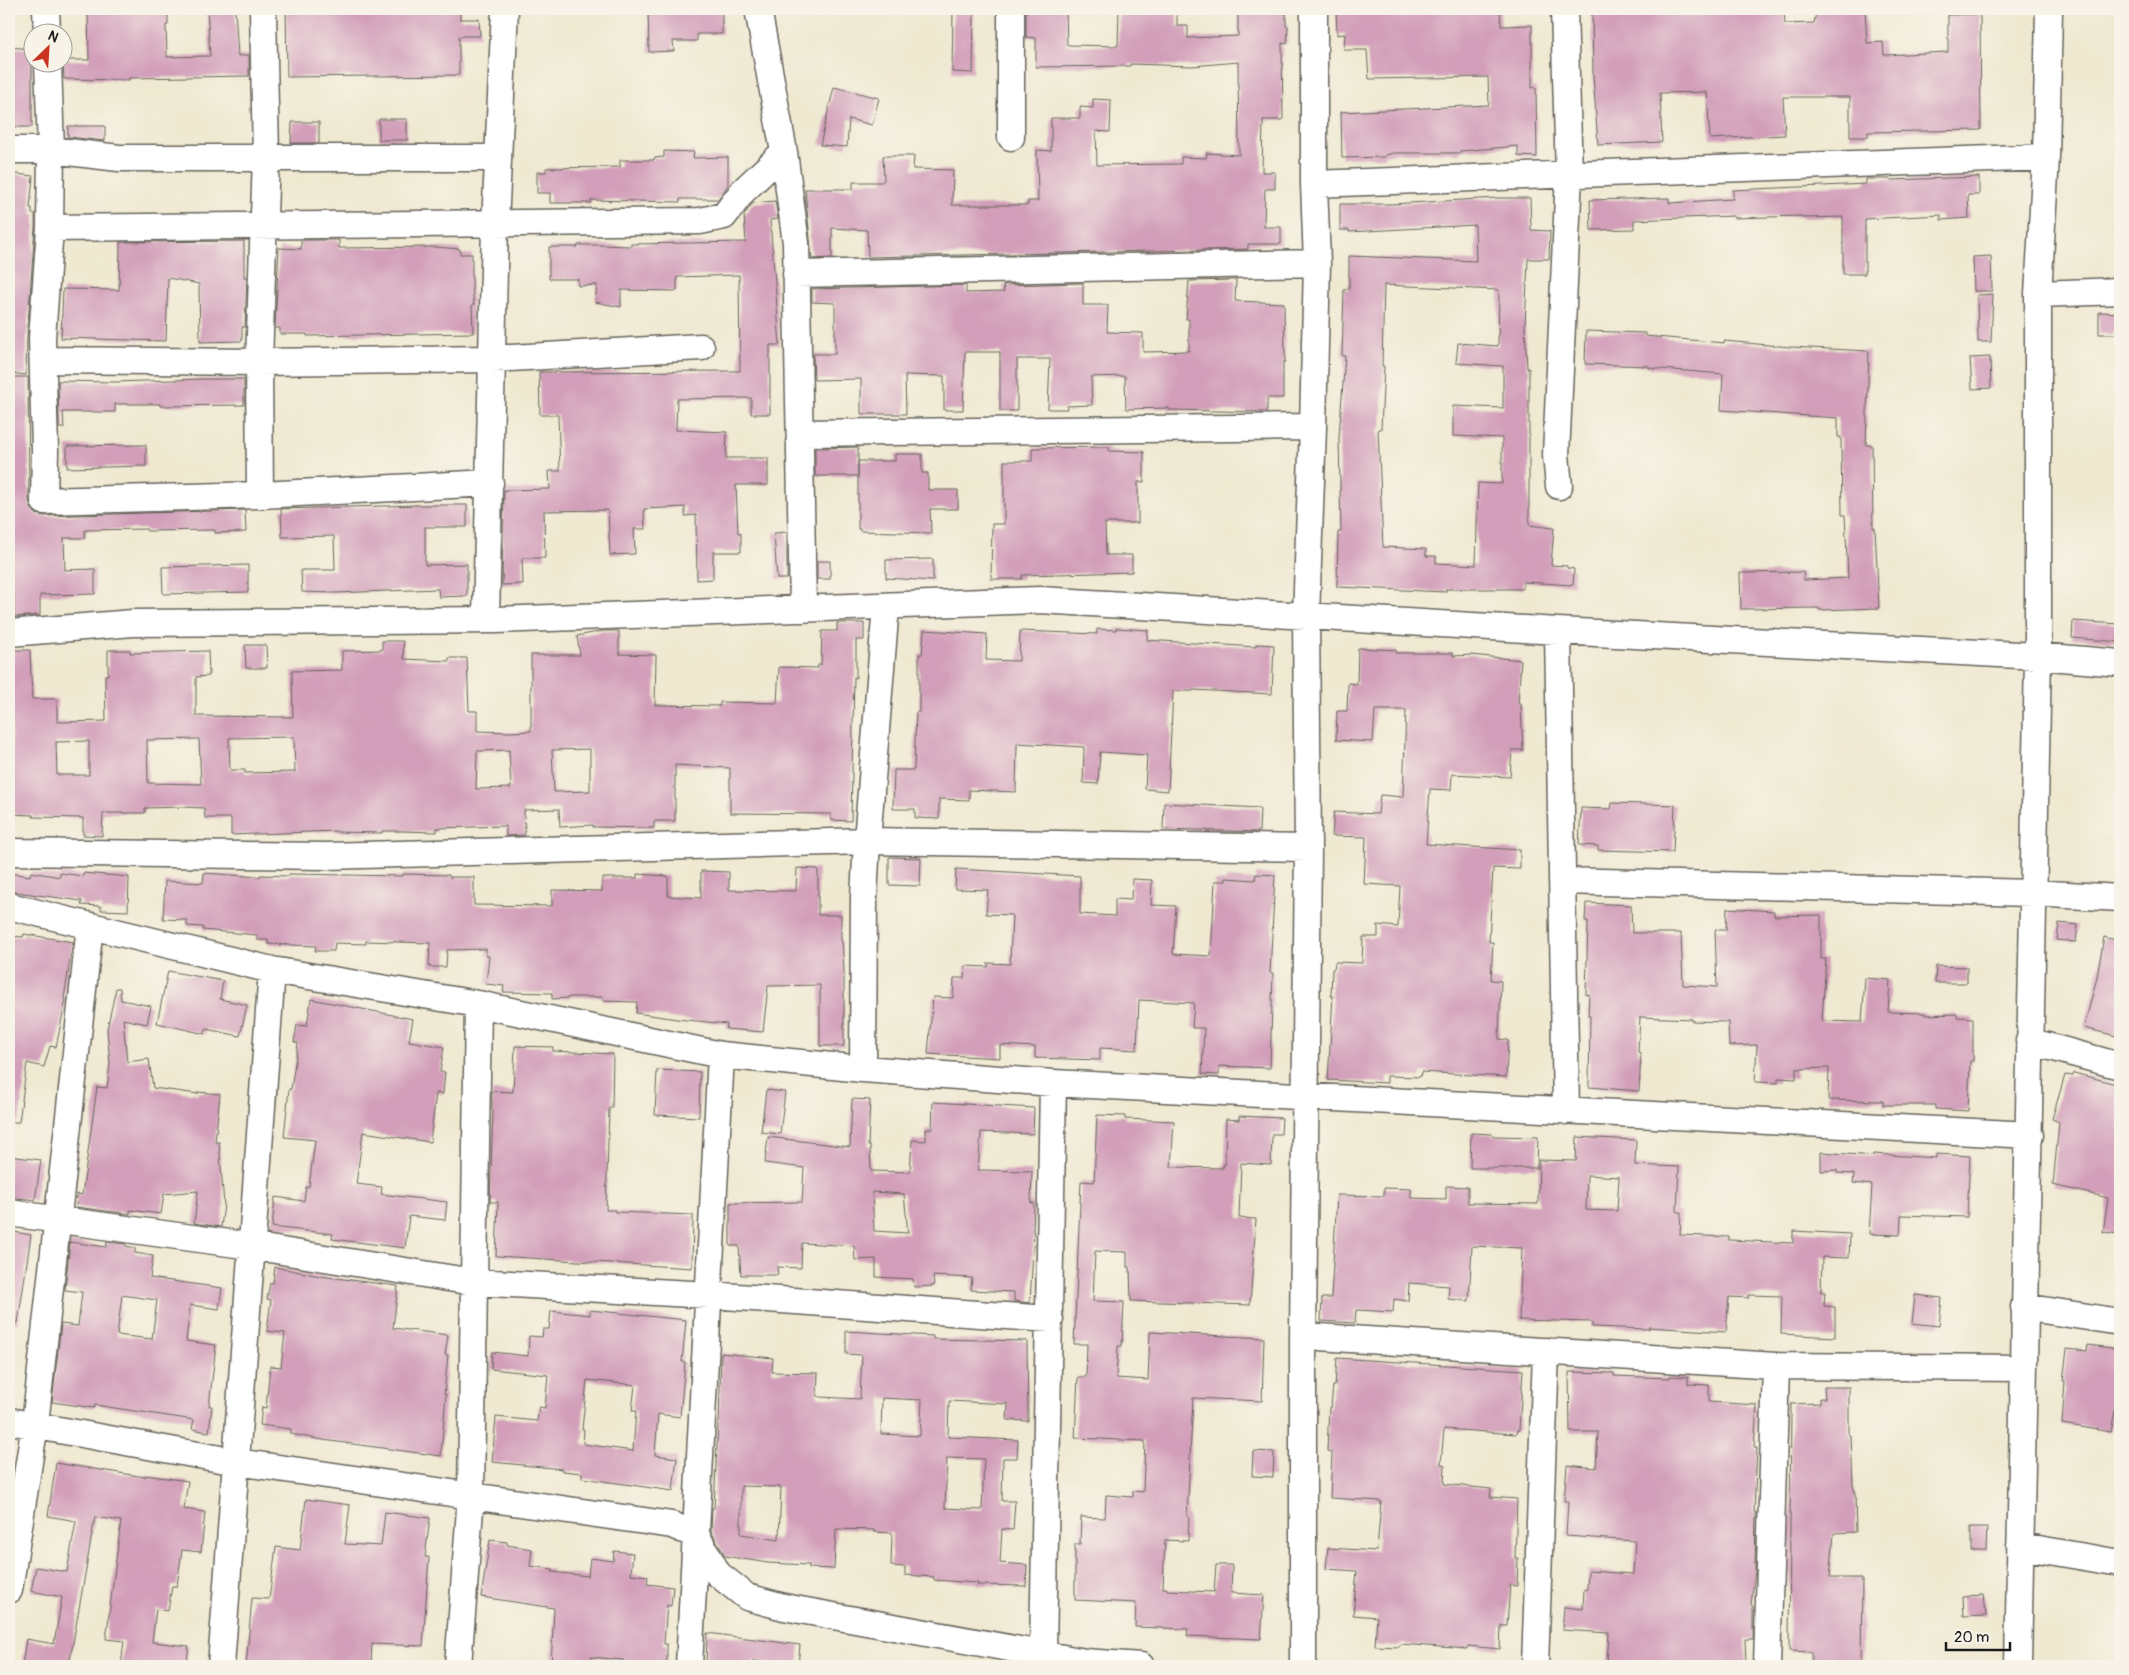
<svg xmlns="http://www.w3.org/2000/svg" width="2129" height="1675" font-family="Pangolin,sans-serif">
<rect width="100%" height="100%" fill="#f7f3e8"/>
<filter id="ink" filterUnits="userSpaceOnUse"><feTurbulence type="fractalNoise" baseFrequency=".02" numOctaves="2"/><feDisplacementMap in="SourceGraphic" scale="10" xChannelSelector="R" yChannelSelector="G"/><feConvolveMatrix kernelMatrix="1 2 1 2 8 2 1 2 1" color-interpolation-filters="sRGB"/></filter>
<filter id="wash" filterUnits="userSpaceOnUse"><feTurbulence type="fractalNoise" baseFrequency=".0096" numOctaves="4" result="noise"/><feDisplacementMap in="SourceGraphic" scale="20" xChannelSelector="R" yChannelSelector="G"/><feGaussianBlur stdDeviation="1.12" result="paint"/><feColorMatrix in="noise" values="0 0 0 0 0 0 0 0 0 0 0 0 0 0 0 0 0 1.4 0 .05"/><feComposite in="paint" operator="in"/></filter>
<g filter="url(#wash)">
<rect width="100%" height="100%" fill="#efe9d1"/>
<g id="blocks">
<path fill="#d29eb9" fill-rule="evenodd" d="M88 9H168V25H166L167 57 210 56 207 9H235L238 56 249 55V76L129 78V80L64 79 63 60H89Z
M286 9H460V19H479L480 36H459V75L287 77Z
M648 9H722V34H697V41H673L674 51 649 52Z
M953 9H974L973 73 952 72Z
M1026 9H1066L1067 45 1118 46 1119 9H1177V26H1188V38L1238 36V9H1286V26H1288L1287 44 1282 43 1283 120H1263L1262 172H1275V189H1265L1264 227H1281V244H1248V249L868 257 867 230 832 228V258L812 259 805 189H853V182H882L884 180 883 156H914L913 169 953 170 952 205H1028V201H1038L1037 150 1051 151V118H1080V107L1093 108V99L1111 100 1110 132 1096 131 1097 165 1181 164V157L1206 158 1207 153 1239 155 1238 62 1192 66 1130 64V66L1036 67V38L1026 37Z
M1336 9H1409V12H1440V9H1500L1501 26 1532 25V88L1536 87 1537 157 1518 156V146L1460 151V153H1394L1385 155V157L1342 158 1341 112 1489 105 1488 77 1369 79 1367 50H1344L1345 34 1337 35Z
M1592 9H1784L1785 24 1814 23 1817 9H1865L1867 43 1883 42 1884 55 1948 52V15L1980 14 1981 130 1868 132V137H1850V97H1783L1785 135 1710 139 1707 92 1660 93 1662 142 1598 145 1593 74Z
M9 47 32 49V127H9Z
M834 87 879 98 872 125 849 119 847 147 820 145Z
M379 119H407V140H379Z
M292 122H319V143H291Z
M68 126H105V141L68 137Z
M664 151 694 152 693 158 728 157V185L718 199H680V202L591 200V203H550V193H537V172H546V168L620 167V160H654V158L664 157Z
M9 173 33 176 30 208H32V214H35V226L27 337 26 375 9 373Z
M1979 177V195H1968L1969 218 1941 220V215L1865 219V274H1843V217L1802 218V216L1734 218V216L1634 220V229L1591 230 1590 200 1669 198V203L1733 199V190L1866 184V179H1890V180Z
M1498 198H1530L1531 230 1550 231 1549 259H1528L1525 326 1527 368H1529V525L1554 528 1551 565 1567 566V568L1574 569 1573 585 1523 582V589H1446V592L1337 587 1338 532H1341L1339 437 1345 356H1342L1344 289 1349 290V256L1476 261 1475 225 1349 232V230H1340V204H1391ZM1384 285 1499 290 1498 346 1458 343 1456 363 1503 366V408L1453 406V436L1502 438V484L1478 483 1476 565 1436 563V556H1426V549L1383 547 1378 429H1381L1384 366H1382Z
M775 201 778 219 770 220 780 345H770V414H751V398L677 399 676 430 727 432 726 458H768V485H736L738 533H741V552H713V579L697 580 696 515 685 516V507L644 509 645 529H634L635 554 610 555 608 510 544 511 545 558H522L523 584 502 585 504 490 550 489 549 471H560L558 415H540L539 372 740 371 739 275 677 277V291L621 290V307L595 302 597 285 578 286V279H549V247H578V245H599L631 246V244L746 242 744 215 753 203Z
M301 240H339V248L435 247 460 249V254H472V287L474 305H472L473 333 307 336V334H280V328H275L279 248 301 249Z
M244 241V277H247L245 327H242V341L200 342 199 284 168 278 166 341 61 338 63 289 119 290 120 242Z
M1991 256 1992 291H1974L1973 257Z
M1236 280 1235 301 1284 303 1285 362H1283V398H1267V412L1169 410V408L1126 409 1125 376 1091 377 1092 405 1067 406V409H1048L1050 359H1017V411H1000V352H965L963 410H944V376L905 375 906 414H861V379L814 380 813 354H835V303L812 302V289L966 285V293L1004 292 1003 285 1083 283V305H1108L1107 332 1143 333V352L1189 351V319H1186L1189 281Z
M1993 294 1991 342H1978L1977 295Z
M2099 312 2120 313V334H2099Z
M1586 331 1645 333V336L1724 343V341L1790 347 1869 351 1866 445H1872L1873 528H1875L1879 608 1819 610V608L1741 609 1740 573 1803 572 1804 580 1848 578 1845 515H1842L1841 437H1838V418L1721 410 1723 374 1649 368V366L1585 364Z
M1990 357 1991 388 1972 389 1970 358Z
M12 377H28L29 501 31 508 36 514 44 516 245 510 246 532 215 533V530L147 531 146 529 85 530V538H64L65 570 95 569V594L40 595V615L14 617V594L9 593V428L12 429Z
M202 379H244V405L160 406V404H115V412H63L64 428H59L58 381 115 382Z
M146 445V466L67 468V446Z
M858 447V476H815V448Z
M1109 447V451L1144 452V482H1138V523H1105L1106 555H1132V572L1022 575V579H991L992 524H1004V461H1032V448Z
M895 454H922V473H928V490H958V509H930L931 533 860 531V529H858V461H895Z
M418 505H467V527H425V565L467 564V596L439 597 438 589 335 593 302 592 301 570H335L334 536 282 537 281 509Z
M787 532V579H777L774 533Z
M933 559V581L886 578V560Z
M817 561H830V579H817Z
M248 565V592L163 594 162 567Z
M2073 621 2120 624V642L2072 638Z
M837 623H864V640H856V678L854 677 851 821 831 820V814L730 813V768L675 765V821H654V828L593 827V825L560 827 559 809 524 810 525 835 506 836V826L437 828V832L401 831H382V833L336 832V831L231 835V818H205L204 808 184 807 145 808V813H103L102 836 83 835V818L33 817V815L9 814 10 776H12L11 673H9V650H30L32 699H57V722L106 721 105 675H108V650H130V653L208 651 209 676 196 677V716L293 717 292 671 342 670V651L382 650V641H403L404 659 449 661V658H467L469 711H477V731L511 732 531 731V655H580L577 636 603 631H619V654L656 655 655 705 720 706V702L777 703 779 667 818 668V665H821L822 631H837ZM294 737 295 772 245 773V770H230L229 738ZM199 739 201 784 148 783 147 740ZM89 741V775H57L56 742ZM590 749V791L554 792 552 750ZM509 750 511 788 476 789 477 751Z
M1116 628 1148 630 1147 640 1256 647V644L1274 645 1272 694 1193 690V691H1173L1168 791 1145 789 1147 755 1100 752 1098 784 1083 783 1084 747 1017 743 1016 792 969 790V800L939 799V819L915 818V809H893L894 770H914L916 712H919V654H922L924 630 987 634 986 660 1019 661 1020 631 1097 634V629L1116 630Z
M245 645H266L267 668H246Z
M1358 648 1396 650V653H1453V656L1471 655 1521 660 1518 704H1521L1523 750H1512L1510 777 1452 774 1451 790 1430 789 1426 844 1520 850V869L1493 868 1489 942H1493L1491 980 1501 981 1499 1039 1508 1040 1506 1077 1421 1072 1420 1077 1387 1076V1083L1328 1080 1333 996H1331L1332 969H1334L1335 962 1362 963 1363 937H1378V925L1398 927 1400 886 1364 884 1366 837 1332 836 1334 812 1378 814 1380 795 1403 797 1406 710H1375L1373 742 1336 740 1337 711H1347L1348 683 1357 684Z
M1164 803 1260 808 1259 832 1163 829Z
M1612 803 1675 805 1673 852 1598 850V846L1579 845 1581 808 1611 809Z
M889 857 921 858 920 886 889 885Z
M797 868 818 869V915H841V941H842L844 970V1046H820V985L768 986 763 1032 726 1029 727 1024 677 1019 636 1013 637 1002 603 1001V997H569V998L552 999V993L503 992 504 986 486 984 489 956H486V949L447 950 446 967H429L430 943 366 941V944L335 943 334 951H315L316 946 268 944V940H257V935L203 930V927L187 926V920L163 919 165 881 203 883 204 873 260 877V875L289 876V874L403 876V874L449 875V877H474V905L552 906V890L602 891V878H637V874L668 876V896L701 898V871L729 872V890L796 891Z
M956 869 1080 876V914L1115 916V899L1131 900 1132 879 1152 880 1151 905 1176 906 1173 954 1211 956 1215 881H1226V878L1255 880 1256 874 1275 875 1270 973H1273L1270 1068 1219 1066V1075L1202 1074 1204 1028H1192L1194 1003 1139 1000 1137 1050 1100 1048V1060L1035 1058V1047L1000 1045V1058L928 1054 933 997 953 998 954 978H964L965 966 988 967V963L1010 964 1012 915 986 914 988 890 955 889Z
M31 872 60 877V873L83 876V873L129 877 128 911 101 910V906L81 905 82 901 9 891V873L30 876Z
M1586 903 1631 905 1632 933H1681L1683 985 1717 987 1715 930H1726L1727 908 1774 911V916L1821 915V959H1826L1822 1021 1862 1022 1865 978 1890 980 1888 1012 1925 1013V1015L1957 1014V1017L1973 1018V1061H1970L1968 1111 1935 1109 1936 1105H1883V1101L1828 1100 1829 1068 1796 1069V1079L1778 1078V1083L1755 1082 1757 1045 1729 1046 1728 1022 1692 1021V1019L1640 1017 1638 1052 1641 1053 1639 1091 1589 1087 1590 1016H1588L1589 994 1586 995 1588 921H1585Z
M2059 923 2078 925 2076 942 2057 940Z
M24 934 73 942 64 998 66 999 56 1047 50 1046 44 1067 27 1063 19 1122H9V949L11 936 23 937Z
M2104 937 2120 941V1037L2084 1028 2097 977Z
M1936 966 1967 967V983H1935Z
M168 971 223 981 220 999 247 1005 240 1036 206 1029 205 1034 157 1023Z
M116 988H120L121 1000 151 1006 147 1024 123 1019 127 1062 149 1059 153 1088 198 1094V1092L220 1094 215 1142H219L224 1205 221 1227 194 1223 198 1191 164 1194 161 1214 130 1210V1214L76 1207 77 1194 82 1195 97 1087 107 1088 110 1064 107 1029Z
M311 999 413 1019 409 1041 444 1047 440 1072H445L443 1094 436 1093 430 1142 363 1132 356 1184 382 1187 381 1194 447 1202 445 1220 409 1216 405 1248 332 1239 333 1234 272 1227 275 1197 304 1201 306 1187H309L315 1140 284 1137 289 1089H291L298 1043 294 1042 297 1025 307 1026Z
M515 1046 553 1047V1051L613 1054 612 1108H609L606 1210H615V1212L693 1215 692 1268 496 1256 498 1202H490L493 1110H492V1091L513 1092Z
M657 1070 700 1072 699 1117 655 1115Z
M2074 1073 2120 1085V1234L2103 1232 2108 1198 2053 1185 2059 1122 2052 1119 2065 1075 2073 1076Z
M766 1090 785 1092 780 1134 761 1132Z
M852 1099 870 1100 868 1146H870L871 1171 910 1172 912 1140 926 1141V1129H932L933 1102 1034 1108 1033 1134 981 1132 978 1170 1032 1171 1031 1203H1034L1033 1232H1034L1030 1303 1014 1301V1292L971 1290 972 1278 933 1276 934 1286 914 1287 913 1279 876 1277V1259L855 1260 854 1246 802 1243 801 1268 777 1267 778 1275H741L739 1246H730V1203L802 1202 804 1168 765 1163 768 1137 850 1147ZM872 1192 904 1194 908 1233 874 1231Z
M1097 1115 1125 1116V1119L1174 1121 1171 1167 1223 1168V1165H1225L1226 1119 1239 1120V1116L1282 1118 1281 1134H1272L1271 1165 1241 1163 1239 1218 1256 1219 1250 1305 1131 1301 1130 1267H1127V1252L1095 1251 1093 1301 1124 1302 1122 1346H1118L1116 1378 1148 1380 1150 1332 1264 1338 1262 1401 1193 1398 1187 1516H1189L1188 1541 1165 1540 1163 1588H1167V1590L1214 1592 1216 1565H1232L1231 1593 1264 1595 1261 1639 1187 1636 1188 1629 1135 1627 1136 1603 1075 1600V1544H1080L1081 1517 1105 1518 1106 1495 1133 1497V1491L1143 1492 1145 1441 1075 1438 1078 1377H1086L1087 1344H1074L1081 1181 1094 1182Z
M1471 1133 1492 1134V1136L1538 1137 1537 1168H1470Z
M1577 1137 1636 1140 1635 1165 1679 1167 1677 1212H1681L1680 1235 1729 1237V1240L1793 1243V1231L1850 1234 1849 1258 1822 1257 1821 1292H1825L1824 1306 1835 1307V1337L1781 1334 1782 1296 1749 1295V1298L1729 1297 1726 1332 1649 1327V1329L1592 1327V1322L1519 1320 1522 1248 1472 1246 1469 1301 1448 1299 1449 1286 1409 1283 1408 1301 1394 1299 1393 1312 1356 1310 1355 1323 1321 1321 1322 1298H1331L1337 1195 1384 1196V1188L1411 1189V1198L1446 1199V1186L1468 1187V1203L1538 1204 1539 1160 1576 1161ZM1587 1175 1619 1177 1617 1211 1586 1210Z
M1821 1152 1873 1156V1154L1936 1158V1154L1970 1156 1967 1217 1901 1215 1900 1235 1869 1234 1872 1185 1853 1183 1854 1174 1837 1173V1170L1821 1171Z
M9 1156 41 1160 35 1200 9 1197Z
M9 1231 31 1235 18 1323 9 1322Z
M70 1242 106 1247 107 1242 126 1244V1246L135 1248V1253L153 1256 150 1278 222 1288 219 1309 190 1305 186 1341 216 1345 209 1406H212L209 1432 192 1429 194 1420 95 1405 94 1408 52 1402 61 1324 78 1326 82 1292 65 1290ZM122 1295 157 1300 152 1339 117 1335Z
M275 1267 320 1276 398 1286 393 1328 448 1335 445 1355H448L444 1394H446L441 1456 323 1440 291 1434V1429L260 1425 262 1407 266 1408 270 1366 281 1367 285 1333 267 1331 271 1300 267 1299 270 1283H273Z
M1915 1295 1942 1298 1939 1326 1912 1323Z
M590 1310 686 1320 682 1362H685L680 1417 658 1414 655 1455 677 1458 673 1491 582 1478V1473L562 1471V1469L492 1462 496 1417 537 1421 539 1407 545 1408 548 1375 491 1369 492 1352 528 1356 529 1336 542 1337 543 1329H549L551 1311 590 1315ZM587 1380 635 1385 632 1411H636L633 1451 583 1444 584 1429H582Z
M846 1331 933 1336V1339L1027 1341 1028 1421 1007 1420 1008 1404 949 1401 948 1437 1018 1440 1017 1458H1003L1002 1501H1015L1013 1530 1002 1529 1000 1563 1027 1565 1026 1586 977 1585 978 1583 934 1580V1577L905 1575V1567L891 1566 892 1533 874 1532V1530L836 1529 834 1569 809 1568V1565L768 1563 725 1556 711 1531 712 1508H714L718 1423H719L721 1353 773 1358 772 1372 818 1373 817 1395 820 1397 860 1399 862 1355 846 1354ZM882 1398 922 1400 920 1436 881 1434ZM947 1458 984 1459 982 1510 945 1508ZM741 1486 781 1487 779 1540 741 1534Z
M2088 1345 2120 1349V1383L2111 1432 2062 1424 2065 1381H2063L2067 1349 2087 1351Z
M1337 1358 1523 1370 1519 1430H1517L1516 1434 1444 1429 1441 1464 1445 1465 1444 1484 1491 1489 1490 1497 1517 1499 1515 1558H1518L1517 1586 1510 1585 1507 1626H1501L1500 1649 1468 1646V1649L1400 1644 1399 1647 1375 1646 1377 1617 1353 1615 1357 1571 1326 1569 1328 1548 1377 1551 1381 1501 1330 1498 1332 1452 1327 1451 1329 1407H1331L1333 1386H1335Z
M1569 1372 1614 1373V1376L1670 1378V1376L1688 1377V1384L1709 1385V1402L1757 1405 1754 1448H1757L1754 1512H1756L1755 1570 1751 1605 1753 1606V1639H1745L1746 1663 1682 1666 1607 1662 1609 1633 1562 1630 1564 1607 1583 1609 1584 1589 1587 1590 1588 1571 1633 1574 1635 1541 1566 1536 1568 1501H1564L1567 1465 1596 1468 1598 1432H1570Z
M1824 1387H1849V1435H1851L1853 1486 1855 1493 1856 1532 1834 1533 1830 1578H1862L1861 1666 1812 1665V1652L1789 1651 1791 1404 1820 1403V1398H1825Z
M1253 1451 1274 1452 1273 1477 1252 1476Z
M56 1463 145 1477V1475L188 1481 184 1509 205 1512 201 1552 182 1550 177 1586H172L168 1611 156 1609 152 1642 189 1646 186 1666H121L124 1641 106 1639 121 1521 95 1517 69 1666H22L26 1639 54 1644 62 1597 31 1591 36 1567 67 1572 76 1521 48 1516Z
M306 1499 350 1505 345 1544 381 1546 385 1512 430 1518 425 1557H429L423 1646 372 1644 371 1666H246L252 1598 269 1599 276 1547 300 1550Z
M1971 1527H1987L1986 1551H1971Z
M490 1540 507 1542V1545L532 1549 530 1566 553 1569 552 1572 588 1576 590 1558 613 1561 614 1551 633 1553 631 1574 648 1576 647 1584 673 1587 671 1606 667 1605 664 1644H667V1665L623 1664V1660L591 1657 590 1666H551L554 1608 481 1597Z
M1984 1595 1986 1615 1964 1616 1963 1596Z
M707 1633 800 1645 798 1666 753 1661V1666H706Z"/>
</g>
</g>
<g filter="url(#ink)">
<use href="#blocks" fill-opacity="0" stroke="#66645b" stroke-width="1"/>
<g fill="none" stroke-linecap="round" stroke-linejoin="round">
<g stroke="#66645b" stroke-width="29">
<path id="minor" d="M46 9 47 32
M758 9 784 152 796 243 803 609
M48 62 51 150 50 228 42 338 45 451 44 501 260 495 490 483
M1011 137V9
M9 150H51L119 158H498
M1314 184C1558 176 1802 164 2046 157
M50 228 700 221 724 216 743 191 784 152
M796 274 1317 263
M2038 294 2120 291
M43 360 259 362 492 359 701 347
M800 433 1313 427
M1559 486 1556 455 1569 175 1564 9
M260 495 259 362 266 157 263 9
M486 620 495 225 505 9
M1558 631 1566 1111
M9 633 133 623 496 620 1040 600 1558 631 2038 656 2120 663
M9 852 326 856 867 841 1308 848
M1562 881 2032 893 2120 898
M9 906 272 970 478 1004 721 1055 863 1069 1053 1083 2030 1135
M2029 1041 2120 1066
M863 1069 864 897 867 841 886 606
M9 1213 251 1246 473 1282 709 1295 1050 1319
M2024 1307 2120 1322
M1303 1336 1776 1366 1767 1666
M1776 1366 2023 1368
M9 1421 237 1462 672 1525 696 1535 718 1574 747 1597 784 1607 1085 1662 1141 1666
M2020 1546 2120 1563
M9 1590 35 1424 90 926
M1043 1653 1053 1083
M221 1666 272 970
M458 1666 471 1496 478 1004
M689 1666 721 1055
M1303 1666V1336L1308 848 1306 616 1313 427 1317 263 1314 184V9
M1535 1666 1546 1351
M2018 1666 2038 656V294L2046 157 2049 9"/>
</g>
<use href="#minor" stroke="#fff" stroke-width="26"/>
</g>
</g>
<rect width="2129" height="1675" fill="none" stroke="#f7f3e8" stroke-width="30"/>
<g transform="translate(48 48) rotate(25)"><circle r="24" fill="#f7f3e8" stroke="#9f9d96"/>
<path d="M0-4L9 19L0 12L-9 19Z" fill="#c8321e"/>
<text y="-8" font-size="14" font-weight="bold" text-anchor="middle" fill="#1c1c1c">N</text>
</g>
<path d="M1946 1642v8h64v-8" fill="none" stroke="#1c1c1c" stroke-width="2.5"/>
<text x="1954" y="1642" font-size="15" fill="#1c1c1c" stroke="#f7f3e8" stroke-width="4" paint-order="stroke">20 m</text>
</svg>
